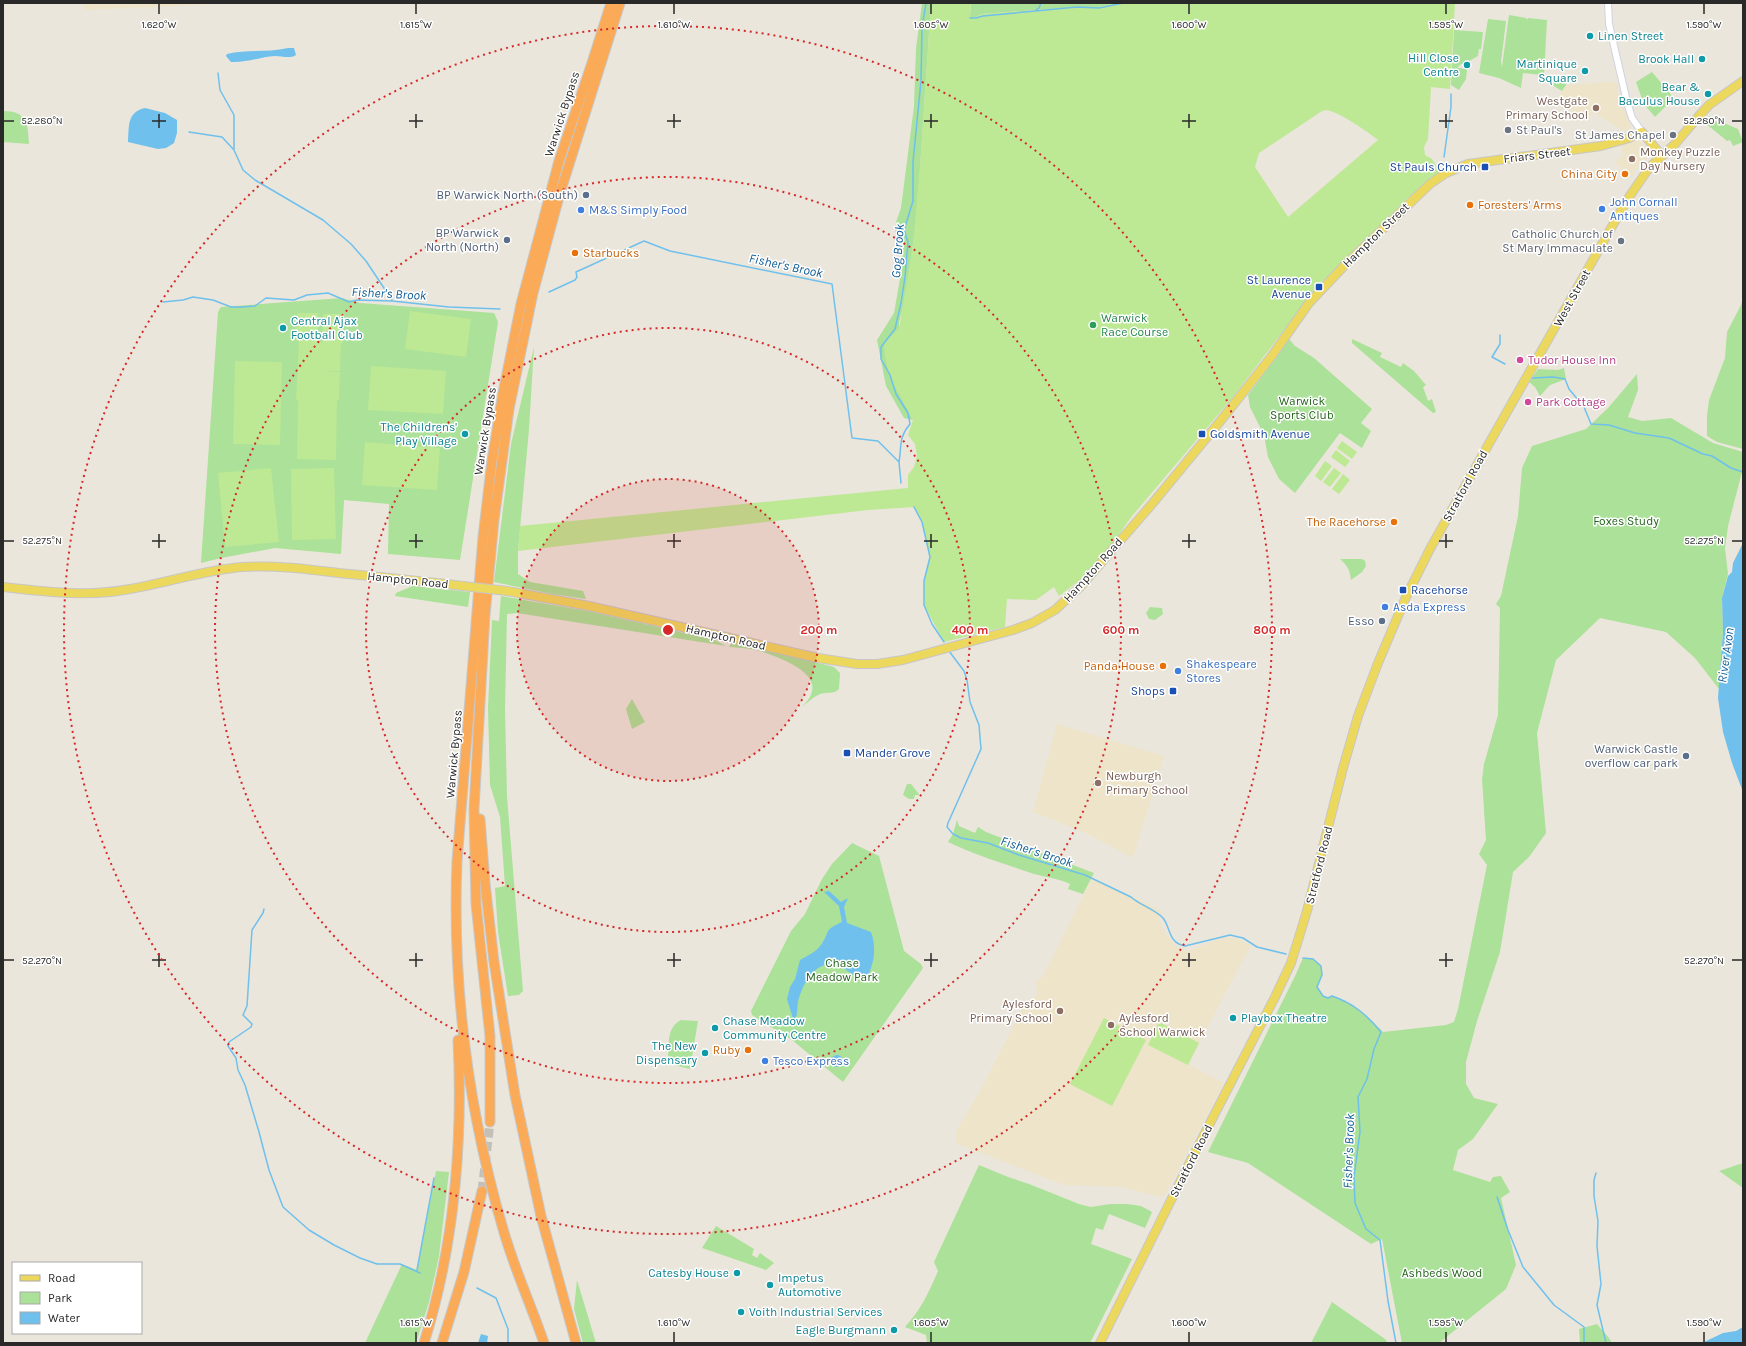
<svg xmlns="http://www.w3.org/2000/svg" width="1746" height="1346" font-family="Karla,sans-serif">
<rect width="100%" height="100%" fill="#ebe6db"/>
<path fill="#ede4ca" d="M83 3H243L84 10Z
M1611 82H1616L1618 85V94L1631 125 1628 132 1618 128 1593 112 1590 116 1568 110V107L1556 101 1566 85Z
M1638 139 1652 153 1640 164 1632 177 1615 163 1623 155 1621 145Z
M1057 724 1164 756 1133 858 1086 833 1033 812Z
M1092 878 1162 911 1158 918 1167 936 1179 948 1186 952 1224 937 1237 939 1251 945 1188 1064 1224 1083 1165 1195 1161 1197 1121 1187 1064 1185 957 1144 955 1137V1133L981 1089 1025 1003 1037 995 1036 982 1043 976Z"/>
<path fill="#abe198" d="M922 3H931L917 214 906 297 899 322V329L890 375 913 420 904 418 886 386 877 340 894 313 901 273 903 243 895 234 896 222 901 208 914 106 916 48Z
M971 3H1115L1099 7H1077L981 14 976 17H970Z
M1509 15 1526 18 1527 20 1528 18 1547 20 1544 76 1556 81H1567L1566 85 1562 91 1542 79 1541 75 1523 73 1521 88 1499 78 1479 73 1488 19 1506 21 1501 62 1502 67Z
M1454 30 1483 32 1481 49H1479L1478 56 1464 64H1461L1457 68 1467 69 1466 79 1459 90 1451 85Z
M1652 72 1674 98 1655 117 1644 104 1636 82Z
M3 111C27 111 28 123 29 144L3 142Z
M1710 116 1721 126 1724 123 1738 129 1743 142 1733 146 1730 140 1727 141 1705 123 1710 118 1709 117Z
M342 298 360 303 494 313 498 322 460 560 388 554 389 504 344 500 341 554 275 548 221 558 201 563 218 312 221 307Z
M1743 298V449L1717 442 1707 436V416L1709 400 1725 358 1727 332 1741 305Z
M1289 339 1295 346 1314 358 1372 409 1361 423 1371 431 1362 448 1340 433 1295 493 1279 479 1268 457 1264 435 1250 407 1248 395Z
M1352 339 1382 353 1380 357 1401 367 1403 363 1414 371 1426 385 1423 387 1428 401 1432 399 1436 412 1433 413 1352 343Z
M534 347 529 429 518 551V574L530 582 583 591 586 599 552 594 494 582 511 444Z
M1564 368 1566 379 1550 385 1540 396 1535 387 1529 382 1538 369 1558 370Z
M1637 374 1638 390 1628 417 1642 421 1671 418 1713 443 1743 452 1742 472 1728 526 1725 548 1728 574 1722 598 1723 631 1719 689 1695 658 1666 632 1600 618 1556 660 1537 733 1546 833 1529 857 1513 872 1500 952 1477 1021 1466 1062V1084L1474 1098 1498 1104 1473 1139 1458 1150 1453 1170 1490 1182 1493 1177 1501 1176 1510 1192 1501 1198 1516 1265 1506 1289 1439 1343H1402L1382 1239 1371 1244 1248 1163 1208 1152 1296 974 1303 958 1313 959 1321 966 1322 975 1317 987 1323 996 1328 998 1332 996C1355 1005 1366 1015 1383 1032L1446 1025 1454 1022 1458 1009 1487 865 1479 854 1486 840 1482 779 1484 764 1498 715 1500 608 1496 604 1501 596 1518 516 1522 468 1532 446 1586 429 1608 408Z
M1340 559H1362L1365 561 1366 566 1362 572 1351 580C1350 570 1347 565 1340 559Z
M413 586 470 592 468 607 395 596 396 593Z
M501 596 588 611 715 640 726 646 517 613 507 614 505 709 507 797 523 991 519 995 508 996 498 932 495 888 505 886 500 817 490 785 488 708 492 620 499 621Z
M1150 607 1162 608 1163 614 1155 620 1149 619 1146 613Z
M732 641 834 667 840 673 839 689C834 695 825 691 818 695 812 698 807 703 802 707 806 702 811 698 812 691 817 671 778 657 763 652 753 648 740 648 729 647Z
M632 699 645 722 632 729 626 709Z
M907 784H911L919 794V795H915L914 799H909L903 795Z
M957 820 959 826 975 833 978 827 986 832 1094 873 1083 894 1068 889 1070 884C1060 879 1046 877 1034 874 1005 864 975 855 948 842L953 834Z
M852 843 879 856 904 951 921 964 923 968 843 1082 792 1040 752 1015 751 1011 791 931 805 914 822 879 832 864Z
M681 1020 698 1021 690 1069 670 1064 668 1061C669 1047 666 1027 681 1020Z
M1743 1163V1188L1719 1171Z
M979 1165 1008 1177 1029 1184 1079 1204 1091 1207 1110 1204H1127L1141 1206 1152 1212 1145 1228 1109 1214 1103 1230 1096 1228 1091 1244 1132 1259 1090 1343H927L926 1335 905 1327C922 1308 928 1294 938 1271L934 1262Z
M436 1171 449 1172 439 1256 429 1302 416 1343H365L402 1264 417 1270Z
M716 1226 754 1249 752 1255 757 1258 760 1253 774 1263 766 1270 702 1248Z
M577 1280 596 1343H583L574 1309Z
M1332 1302 1385 1339 1388 1343H1311Z
M1597 1324 1609 1338 1612 1343H1580L1579 1329Z"/>
<path fill="#bde894" fill-rule="evenodd" d="M931 3H971L970 17H976L981 14 1077 7H1099L1115 3H1455L1450 89 1431 87 1428 139 1424 147 1425 155 1432 159 1439 170V173L1407 199 1316 288 1233 397 1132 516 1107 551 1085 576 1059 596 1054 587 1036 600 1007 599 1005 627 944 642 924 605V581L930 557 922 522 914 507 868 510 518 551 520 526 908 488V475L914 467 917 456 915 444 908 435 913 420C899 392 885 377 884 343L899 328 913 245 920 166ZM1326 110C1338 111 1368 132 1378 140L1288 217 1255 167 1259 153 1322 111Z
M410 311 471 319 466 357 405 349Z
M297 313H318L317 342H322L323 314H344L343 343H341L340 371H322L340 372 339 400H337L336 460 297 459 298 400 296 399 299 341H296Z
M235 361 282 362 280 445 233 444Z
M371 366 446 371 443 414 368 410Z
M1342 441 1357 452 1352 459 1337 448Z
M365 442 440 448 437 490 362 485Z
M1336 450 1350 461 1345 467 1331 457Z
M1325 461 1332 466 1321 481 1315 476Z
M271 468 279 542 225 547 218 473Z
M334 468 336 539 292 540 291 469Z
M1334 468 1341 473 1330 487 1323 482Z
M1343 474 1350 480 1339 494 1332 489Z
M1104 1018 1146 1040 1112 1106 1070 1084Z
M1159 1022 1199 1043 1188 1065 1148 1045Z"/>
<path fill="#6fc0ec" d="M288 48H294L296 55C290 59 282 56 275 56 260 57 245 63 231 62L226 56 227 54C247 49 268 53 288 48Z
M145 108 165 113 177 120V133L174 143 166 148 158 149 128 142C129 126 127 112 145 108Z
M1743 543V792L1732 763 1723 732 1718 698 1723 632 1722 598 1728 576 1732 572 1733 563Z
M829 891 841 902 848 898 844 907 847 923 871 932C877 949 874 964 866 980 854 978 847 968 836 965 816 960 804 982 799 998 796 1007 799 1013 794 1022L787 999 790 987 795 979 800 960C807 956 816 952 821 945 831 931 822 931 842 922L839 906 824 892Z
M831 1061a6 6 0 1 1 12 0a6 6 0 1 1-12 0Z
M1743 1327V1343H1694L1704 1342 1723 1333 1736 1331Z
M481 1334 488 1336 487 1343H478Z"/>
<g fill="none" stroke-linecap="round" stroke-linejoin="round">
<path stroke="#6fc0ec" stroke-width="1.5" d="M1035 11 1077 7 1099 8 1123 3
M970 18H976L983 16 1035 11 1039 8 1041 3
M218 73 220 90 234 115V149
M189 132 222 137 234 150 243 170 255 180 323 220 351 244 366 261 392 300
M1444 157 1451 107V94
M549 292 575 280 577 277 576 272 644 241 670 251 832 284 852 438 878 441 899 462 901 483
M163 302 183 300 193 297 213 300 231 307H242L255 306 266 298 294 300 307 295 328 293 349 302 357 300 392 301 449 307 500 309
M1500 335V344L1492 357 1505 364
M1532 378 1553 377 1565 379 1569 389 1584 407 1591 424 1609 425 1635 433 1669 438 1703 454 1712 456 1731 468 1743 472
M899 462C902 446 898 438 910 424L908 413 896 394 890 375 881 359V347L895 329 901 303 905 277 908 242 904 230 913 201V162L921 81 922 27 926 3
M914 507 922 522 930 557 924 581V605L932 624 944 642
M949 651 964 671 967 680 970 702 979 725 981 749 948 823 947 827 953 834 961 838 988 843 1019 855 1085 875 1131 897C1138 904 1156 910 1163 918 1171 928 1168 943 1185 946L1230 935 1243 938 1257 947 1286 954
M264 909 263 913 252 930 247 1006 243 1015 252 1024 251 1027 229 1042 228 1046 236 1058 238 1070 245 1085 259 1132 269 1170 283 1207 309 1230 334 1245 360 1258 377 1264H400L420 1273
M1303 958 1313 959 1321 966 1322 975 1317 987 1323 996 1328 998 1332 996C1353 1003 1367 1015 1381 1032L1374 1049 1367 1079 1358 1097 1360 1132 1354 1176 1355 1203 1366 1229 1380 1240 1388 1301 1396 1343
M1596 1173 1594 1180V1196L1598 1221 1597 1246 1601 1284 1597 1305 1606 1343
M1497 1197 1508 1230 1523 1267 1554 1305 1584 1327V1343
M417 1270 434 1178
M477 1288 496 1298 508 1329V1343"/>
<path stroke="#c4c0b7" stroke-width="9" stroke-dasharray="9 4.5" stroke-linecap="butt" d="M482 1191 490 1122"/>
<g stroke="#d0d2e2" stroke-width="8">
<path id="minor" d="M1608 3 1609 24 1627 102 1632 118 1642 132"/>
</g>
<g stroke="#c7c7c7" stroke-width="10">
<path id="major" d="M3 587C43 591 83 597 124 590 164 584 202 570 243 567 275 565 307 569 339 573 380 577 422 581 463 586
M507 591 589 606 818 658 857 664H877L903 660 1013 630 1032 623 1055 610 1081 586 1152 504 1222 419 1271 357 1309 303 1345 265 1430 184 1446 173 1468 164 1601 146 1629 138 1642 132 1661 155
M1100 1343 1192 1158 1275 997 1291 963 1307 911 1343 768 1358 716 1378 663 1406 597 1430 549 1491 440 1627 200 1649 168 1675 144 1698 117 1709 105 1743 81"/>
</g>
<g stroke="#c7c7c7" stroke-width="11">
<path id="highway" d="M480 819 485 883 494 962 515 1095 541 1216 576 1343
M490 1122V1036L476 904 474 809 485 615 494 520 509 409 533 293 560 193 620 3
M424 1343C455 1244 463 1143 458 1040
M442 1343 464 1272 482 1191
M544 1343C531 1305 514 1268 503 1229 468 1109 452 985 457 861L483 537 492 461 503 393 521 304 559 161 592 63 611 3"/>
</g>
<use href="#minor" stroke="#fff" stroke-width="6"/>
<use href="#major" stroke="#edd85e" stroke-width="8"/>
<use href="#highway" stroke="#fbab57" stroke-width="9"/>
<g stroke="#c7c7c7" stroke-width="10" stroke-linecap="butt">
<path id="major-bridge" d="M463 586 507 591"/>
</g>
<use href="#major-bridge" stroke="#edd85e" stroke-width="8"/>
</g>
<path fill="none" stroke="#292929" stroke-width="1.5" d="M159 4V14M416 4V14M674 4V14M931 4V14M1189 4V14M1446 4V14M1704 4V14M159 114V128M416 114V128M674 114V128M931 114V128M1189 114V128M1446 114V128M4 121H14M152 121H166M409 121H423M667 121H681M924 121H938M1182 121H1196M1439 121H1453M1732 121H1742M159 534V548M416 534V548M674 534V548M931 534V548M1189 534V548M1446 534V548M4 541H14M152 541H166M409 541H423M667 541H681M924 541H938M1182 541H1196M1439 541H1453M1732 541H1742M159 953V967M416 953V967M674 953V967M931 953V967M1189 953V967M1446 953V967M4 960H14M152 960H166M409 960H423M667 960H681M924 960H938M1182 960H1196M1439 960H1453M1732 960H1742M416 1332V1342M674 1332V1342M931 1332V1342M1189 1332V1342M1446 1332V1342M1704 1332V1342"/>
<circle cx="668" cy="630" r="151" fill="#d62828" fill-opacity=".12"/>
<g fill="none" stroke="#d62828" stroke-width="2" stroke-dasharray="2 4">
<circle cx="668" cy="630" r="151"/>
<circle cx="668" cy="630" r="302"/>
<circle cx="668" cy="630" r="453"/>
<circle cx="668" cy="630" r="604"/>
</g>
<g fill="#0f9aa8" stroke="#fff" stroke-width="1.5">
<circle cx="1590" cy="36" r="4"/>
<circle cx="1702" cy="59" r="4"/>
<circle cx="1467" cy="65" r="4"/>
<circle cx="1585" cy="71" r="4"/>
<circle cx="1708" cy="94" r="4"/>
<circle cx="283" cy="328" r="4"/>
<circle cx="465" cy="434" r="4"/>
<circle cx="1233" cy="1018" r="4"/>
<circle cx="715" cy="1028" r="4"/>
<circle cx="705" cy="1053" r="4"/>
<circle cx="737" cy="1273" r="4"/>
<circle cx="770" cy="1285" r="4"/>
<circle cx="741" cy="1312" r="4"/>
<circle cx="894" cy="1330" r="4"/>
</g>
<g fill="#8d6e63" stroke="#fff" stroke-width="1.5">
<circle cx="1596" cy="108" r="4"/>
<circle cx="1632" cy="159" r="4"/>
<circle cx="1098" cy="783" r="4"/>
<circle cx="1060" cy="1011" r="4"/>
<circle cx="1111" cy="1025" r="4"/>
</g>
<g fill="#6b7280" stroke="#fff" stroke-width="1.5">
<circle cx="1508" cy="130" r="4"/>
<circle cx="1673" cy="135" r="4"/>
<circle cx="1621" cy="241" r="4"/>
</g>
<g fill="#1a4fb4" stroke="#fff" stroke-width="1.5">
<rect x="1481" y="163" width="8" height="8" rx="2"/>
<rect x="1315" y="283" width="8" height="8" rx="2"/>
<rect x="1198" y="430" width="8" height="8" rx="2"/>
<rect x="1399" y="586" width="8" height="8" rx="2"/>
<rect x="1169" y="687" width="8" height="8" rx="2"/>
<rect x="843" y="749" width="8" height="8" rx="2"/>
</g>
<g fill="#e8710a" stroke="#fff" stroke-width="1.5">
<circle cx="1625" cy="174" r="4"/>
<circle cx="1470" cy="205" r="4"/>
<circle cx="575" cy="253" r="4"/>
<circle cx="1394" cy="522" r="4"/>
<circle cx="1163" cy="666" r="4"/>
<circle cx="748" cy="1050" r="4"/>
</g>
<g fill="#5c6f8a" stroke="#fff" stroke-width="1.5">
<circle cx="586" cy="195" r="4"/>
<circle cx="507" cy="240" r="4"/>
<circle cx="1382" cy="621" r="4"/>
<circle cx="1686" cy="756" r="4"/>
</g>
<g fill="#3f7fe0" stroke="#fff" stroke-width="1.5">
<circle cx="1602" cy="209" r="4"/>
<circle cx="581" cy="210" r="4"/>
<circle cx="1385" cy="607" r="4"/>
<circle cx="1178" cy="671" r="4"/>
<circle cx="765" cy="1061" r="4"/>
</g>
<circle fill="#2e9e5b" stroke="#fff" stroke-width="1.5" cx="1093" cy="325" r="4"/>
<g fill="#d1479c" stroke="#fff" stroke-width="1.5">
<circle cx="1520" cy="360" r="4"/>
<circle cx="1528" cy="402" r="4"/>
</g>
<g text-anchor="middle" stroke-width="3" stroke-linejoin="round" paint-order="stroke">
<g font-size="12" fill="#0d838f" stroke="#fff" text-anchor="end">
<text x="1598" y="40" text-anchor="start">Linen Street</text>
<text x="1459" y="62">Hill Close<tspan x="1459" dy="14">Centre</tspan></text>
<text x="1694" y="63">Brook Hall</text>
<text x="1577" y="68">Martinique<tspan x="1577" dy="14">Square</tspan></text>
<text x="1700" y="91">Bear &amp;<tspan x="1700" dy="14">Baculus House</tspan></text>
<text x="291" y="325" text-anchor="start">Central Ajax<tspan x="291" dy="14">Football Club</tspan></text>
<text x="457" y="431">The Childrens'<tspan x="457" dy="14">Play Village</tspan></text>
<text x="1241" y="1022" text-anchor="start">Playbox Theatre</text>
<text x="723" y="1025" text-anchor="start">Chase Meadow<tspan x="723" dy="14">Community Centre</tspan></text>
<text x="697" y="1050">The New<tspan x="697" dy="14">Dispensary</tspan></text>
<text x="729" y="1277">Catesby House</text>
<text x="778" y="1282" text-anchor="start">Impetus<tspan x="778" dy="14">Automotive</tspan></text>
<text x="749" y="1316" text-anchor="start">Voith Industrial Services</text>
<text x="886" y="1334">Eagle Burgmann</text>
</g>
<g font-size="12" fill="#785e54" stroke="#fff" text-anchor="start">
<text x="1588" y="105" text-anchor="end">Westgate<tspan x="1588" dy="14">Primary School</tspan></text>
<text x="1640" y="156">Monkey Puzzle<tspan x="1640" dy="14">Day Nursery</tspan></text>
<text x="1106" y="780">Newburgh<tspan x="1106" dy="14">Primary School</tspan></text>
<text x="1052" y="1008" text-anchor="end">Aylesford<tspan x="1052" dy="14">Primary School</tspan></text>
<text x="1119" y="1022">Aylesford<tspan x="1119" dy="14">School Warwick</tspan></text>
</g>
<g font-size="12" fill="#292929" stroke="#fff">
<text transform="translate(562 114) rotate(-72)" y="4">Warwick Bypass</text>
<text transform="translate(1537 155) rotate(-7)" y="4">Friars Street</text>
<text transform="translate(1376 235) rotate(-44)" y="4">Hampton Street</text>
<text transform="translate(1572 298) rotate(-61)" y="4">West Street</text>
<text transform="translate(485 431) rotate(-81)" y="4">Warwick Bypass</text>
<text transform="translate(1465 486) rotate(-61)" y="4">Stratford Road</text>
<text transform="translate(1093 570) rotate(-48)" y="4">Hampton Road</text>
<text transform="translate(408 580) rotate(6)" y="4">Hampton Road</text>
<text transform="translate(726 637) rotate(13)" y="4">Hampton Road</text>
<text transform="translate(454 754) rotate(-85)" y="4">Warwick Bypass</text>
<text transform="translate(1319 865) rotate(-76)" y="4">Stratford Road</text>
<text transform="translate(1191 1161) rotate(-63)" y="4">Stratford Road</text>
</g>
<g font-size="12" fill="#5b616d" stroke="#fff" text-anchor="end">
<text x="1516" y="134" text-anchor="start">St Paul's</text>
<text x="1665" y="139">St James Chapel</text>
<text x="1613" y="238">Catholic Church of<tspan x="1613" dy="14">St Mary Immaculate</tspan></text>
</g>
<g font-size="12" fill="#164399" stroke="#fff" text-anchor="end">
<text x="1477" y="171">St Pauls Church</text>
<text x="1311" y="284">St Laurence<tspan x="1311" dy="14">Avenue</tspan></text>
<text x="1210" y="438" text-anchor="start">Goldsmith Avenue</text>
<text x="1411" y="594" text-anchor="start">Racehorse</text>
<text x="1165" y="695">Shops</text>
<text x="855" y="757" text-anchor="start">Mander Grove</text>
</g>
<g font-size="12" fill="#c56008" stroke="#fff" text-anchor="end">
<text x="1617" y="178">China City</text>
<text x="1478" y="209" text-anchor="start">Foresters' Arms</text>
<text x="583" y="257" text-anchor="start">Starbucks</text>
<text x="1386" y="526">The Racehorse</text>
<text x="1155" y="670">Panda House</text>
<text x="740" y="1054">Ruby</text>
</g>
<g font-size="12" fill="#4e5e75" stroke="#fff" text-anchor="end">
<text x="578" y="199">BP Warwick North (South)</text>
<text x="499" y="237">BP Warwick<tspan x="499" dy="14">North (North)</tspan></text>
<text x="1374" y="625">Esso</text>
<text x="1678" y="753">Warwick Castle<tspan x="1678" dy="14">overflow car park</tspan></text>
</g>
<g font-size="12" fill="#366cbe" stroke="#fff" text-anchor="start">
<text x="1610" y="206">John Cornall<tspan x="1610" dy="14">Antiques</tspan></text>
<text x="589" y="214">M&amp;S Simply Food</text>
<text x="1393" y="611">Asda Express</text>
<text x="1186" y="668">Shakespeare<tspan x="1186" dy="14">Stores</tspan></text>
<text x="773" y="1065">Tesco Express</text>
</g>
<g font-size="12" fill="#27864d" stroke="#fff" text-anchor="start">
<text x="1101" y="322">Warwick<tspan x="1101" dy="14">Race Course</tspan></text>
</g>
<g font-size="12" fill="#b23c85" stroke="#fff" text-anchor="start">
<text x="1528" y="364">Tudor House Inn</text>
<text x="1536" y="406">Park Cottage</text>
</g>
<g font-size="12" fill="#24641b" stroke="#fff">
<text x="1302" y="405">Warwick<tspan x="1302" dy="14">Sports Club</tspan></text>
<text x="1626" y="525">Foxes Study</text>
<text x="842" y="967">Chase<tspan x="842" dy="14">Meadow Park</tspan></text>
<text x="1442" y="1277">Ashbeds Wood</text>
</g>
<g font-size="13" font-style="italic" fill="#105d96" stroke="#fff">
<text transform="translate(897 251) rotate(-86)" y="5">Gog Brook</text>
<text transform="translate(786 265) rotate(12)" y="5">Fisher's Brook</text>
<text transform="translate(389 293) rotate(3)" y="5">Fisher's Brook</text>
<text transform="translate(1725 655) rotate(-82)" y="5">River Avon</text>
<text transform="translate(1037 851) rotate(18)" y="5">Fisher's Brook</text>
<text transform="translate(1348 1151) rotate(-88)" y="5">Fisher's Brook</text>
</g>
</g>
<g font-size="10" text-anchor="middle" fill="#292929" stroke="#fff" stroke-width="3" stroke-linejoin="round" paint-order="stroke">
<text x="159" y="28">1.620°W</text>
<text x="416" y="28">1.615°W</text>
<text x="674" y="28">1.610°W</text>
<text x="931" y="28">1.605°W</text>
<text x="1189" y="28">1.600°W</text>
<text x="1446" y="28">1.595°W</text>
<text x="1704" y="28">1.590°W</text>
<text x="42" y="124">52.280°N</text>
<text x="1704" y="124">52.280°N</text>
<text x="42" y="544">52.275°N</text>
<text x="1704" y="544">52.275°N</text>
<text x="42" y="964">52.270°N</text>
<text x="1704" y="964">52.270°N</text>
<text x="416" y="1326">1.615°W</text>
<text x="674" y="1326">1.610°W</text>
<text x="931" y="1326">1.605°W</text>
<text x="1189" y="1326">1.600°W</text>
<text x="1446" y="1326">1.595°W</text>
<text x="1704" y="1326">1.590°W</text>
</g>
<circle cx="668" cy="630" r="6" fill="#d62828" stroke="#fff" stroke-width="2"/>
<g font-size="12" text-anchor="middle" font-weight="bold" fill="#d62828" stroke="#fff" stroke-width="3" stroke-linejoin="round" paint-order="stroke">
<text x="819" y="634">200 m</text>
<text x="970" y="634">400 m</text>
<text x="1121" y="634">600 m</text>
<text x="1272" y="634">800 m</text>
</g>
<rect width="1746" height="1346" fill="none" stroke="#292929" stroke-width="8"/>
<rect x="12" y="1262" width="130" height="72" fill="#ffffff" stroke="#a9a9a9"/>
<rect x="20" y="1275" width="20" height="6" fill="#edd85e" stroke="#a9a9a9"/>
<text x="48" y="1282" font-size="12" fill="#292929">Road</text>
<rect x="20" y="1292" width="20" height="12" fill="#abe198" stroke="#a9a9a9"/>
<text x="48" y="1302" font-size="12" fill="#292929">Park</text>
<rect x="20" y="1312" width="20" height="12" fill="#6fc0ec" stroke="#a9a9a9"/>
<text x="48" y="1322" font-size="12" fill="#292929">Water</text>
</svg>
